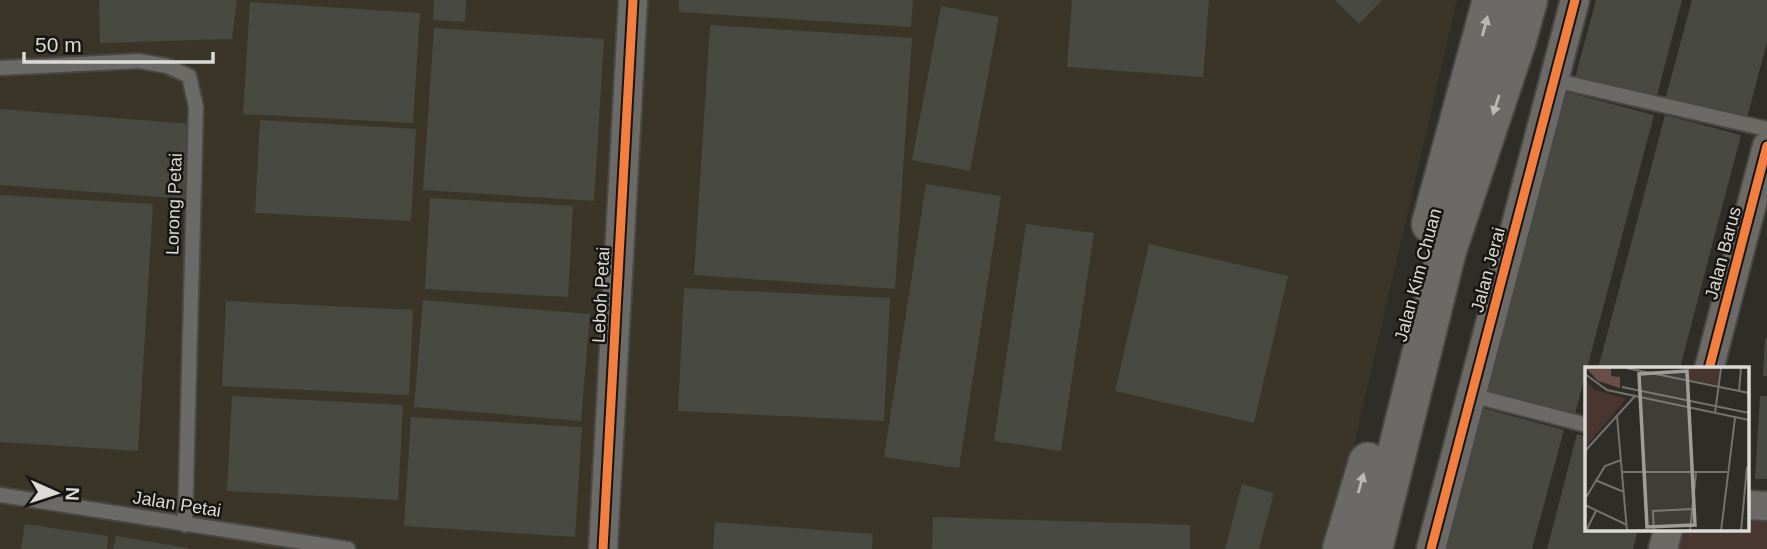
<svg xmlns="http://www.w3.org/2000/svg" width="1767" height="549" font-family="Helvetica,sans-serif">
<rect width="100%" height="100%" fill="#2e2d27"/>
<path fill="#3a3527" d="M0 0H1457L1330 549H0Z"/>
<path fill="#4a3631" d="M1748 512 1767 514V549H1669L1676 530H1748Z"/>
<path fill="#484941" d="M99 0H237L232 39 100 43Z
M434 0H466L465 22 433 20Z
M679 0H913L911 27 679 12Z
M1072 0H1209L1203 77 1067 67Z
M1335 0H1382L1359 24Z
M1596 0H1682L1656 99 1575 78Z
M1692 0H1767V42L1746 122 1665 100Z
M250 2 420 13 413 123 243 114Z
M941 6 999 17 970 171 912 160Z
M710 25 912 38 895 289 694 275Z
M434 28 604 39 594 201 423 190Z
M1563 91 1654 115 1575 414 1484 390Z
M0 109 192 124 187 199 0 185Z
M1665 115 1741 135 1682 360 1680 369H1598Z
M260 120 416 129 411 221 255 213Z
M926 184 1001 196 959 468 884 457Z
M0 195 153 204 138 451 0 442Z
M430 198 573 206 568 297 425 289Z
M1026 224 1094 233 1061 451 994 441Z
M1149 244 1288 276 1254 423 1115 391Z
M684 288 890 298 884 421 678 411Z
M423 300 590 314 581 421 414 407Z
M226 301 413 310 409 395 222 386Z
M1765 339H1767V376H1763Z
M232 396 403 405 398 500 227 491Z
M1760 396H1767V479H1755Z
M1483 408 1564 430 1532 549H1446Z
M411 417 582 427 575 537 404 526Z
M1577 434 1587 437V530H1638L1633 549H1547Z
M1242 484 1274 493 1259 549H1225Z
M933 517 1190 525V549H932Z
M715 522 873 534 872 549H713Z
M25 524 108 536 107 549H21Z
M116 536 188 548V549H113Z"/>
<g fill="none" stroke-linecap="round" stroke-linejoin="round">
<g stroke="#494844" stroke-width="18">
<path id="lane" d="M0 68 139 61 167 66 189 76 196 107 185 525
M1554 80 1767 129
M1471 395 1587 425
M0 495 348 549"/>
</g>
<g stroke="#494844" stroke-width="32">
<path id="street" d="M1709 369 1767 146
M1748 505 1767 506
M603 549 633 0
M1431 549 1575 0
M1663 549 1668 530"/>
</g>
<g stroke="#494844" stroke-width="42">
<path id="secondary" d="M1431 224 1492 0
M1342 549 1368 462
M1373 549 1447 250 1517 40 1528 0"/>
</g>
<use href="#lane" stroke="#6b6a66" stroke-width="14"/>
<use href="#street" stroke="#6b6a66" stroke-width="28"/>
<use href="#secondary" stroke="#6b6a66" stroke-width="38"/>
<g stroke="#181612" stroke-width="13">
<path id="cycleway" d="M1709 369 1767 146
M603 549 633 0
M1431 549 1575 0"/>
</g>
<use href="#cycleway" stroke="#f27e40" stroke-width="9"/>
</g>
<defs><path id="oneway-solid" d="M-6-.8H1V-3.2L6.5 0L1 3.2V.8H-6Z" transform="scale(1.75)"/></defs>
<g fill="#bab8b3">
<use href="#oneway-solid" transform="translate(1485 26) rotate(-75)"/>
<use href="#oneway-solid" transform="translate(1496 105) rotate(108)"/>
<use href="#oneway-solid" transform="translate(1361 483) rotate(-74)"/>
</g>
<g text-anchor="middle" stroke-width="5" stroke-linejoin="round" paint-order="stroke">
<g font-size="18" fill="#dcdad4" stroke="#181612">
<text transform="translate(174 204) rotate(-88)" y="6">Lorong Petai</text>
<text transform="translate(1723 253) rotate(-75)" y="6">Jalan Barus</text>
<text transform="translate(1488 270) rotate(-75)" y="6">Jalan Jerai</text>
<text transform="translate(1418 275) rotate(-75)" y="6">Jalan Kim Chuan</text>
<text transform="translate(601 295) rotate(-87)" y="6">Leboh Petai</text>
<text transform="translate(177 504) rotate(9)" y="6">Jalan Petai</text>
</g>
</g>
<g transform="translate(1585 367)">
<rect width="164" height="164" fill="#2e2d27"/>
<path d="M99 1H134L133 18 101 12ZM0 13 10 23 41 32 0 80Z" fill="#4a3631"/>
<path d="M1 1H26V9L35 10V21L13 14Z" fill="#694f49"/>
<path fill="none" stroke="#74726c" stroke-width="2" d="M41 1 164 26M0 7 22 23 164 53M37 20 164 46M154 24 156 1M130 46 136 1M32 49 42 164M0 84 50 29M37 105H142M10 113 39 125M0 132 20 99 36 93M0 138 42 158M1 164 11 144M69 164 68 144 107 142M105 164 111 106M136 164 150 51M156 164 162 100"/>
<path fill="#9f9d97" fill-opacity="0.15" stroke="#9f9d97" stroke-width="3.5" d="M102 4 110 158 62 160 54 7Z"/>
<rect width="164" height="164" fill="none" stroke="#dcdad4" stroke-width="3.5"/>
</g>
<g transform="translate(56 493) rotate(93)" stroke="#181612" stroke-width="5" paint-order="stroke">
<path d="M0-5L12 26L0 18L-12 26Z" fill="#dcdad4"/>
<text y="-10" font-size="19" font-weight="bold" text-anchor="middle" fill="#dcdad4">N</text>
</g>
<path d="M24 52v10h189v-10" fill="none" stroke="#dcdad4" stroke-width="3.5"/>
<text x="35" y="52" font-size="21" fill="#dcdad4" stroke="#181612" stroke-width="5" paint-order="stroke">50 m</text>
</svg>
